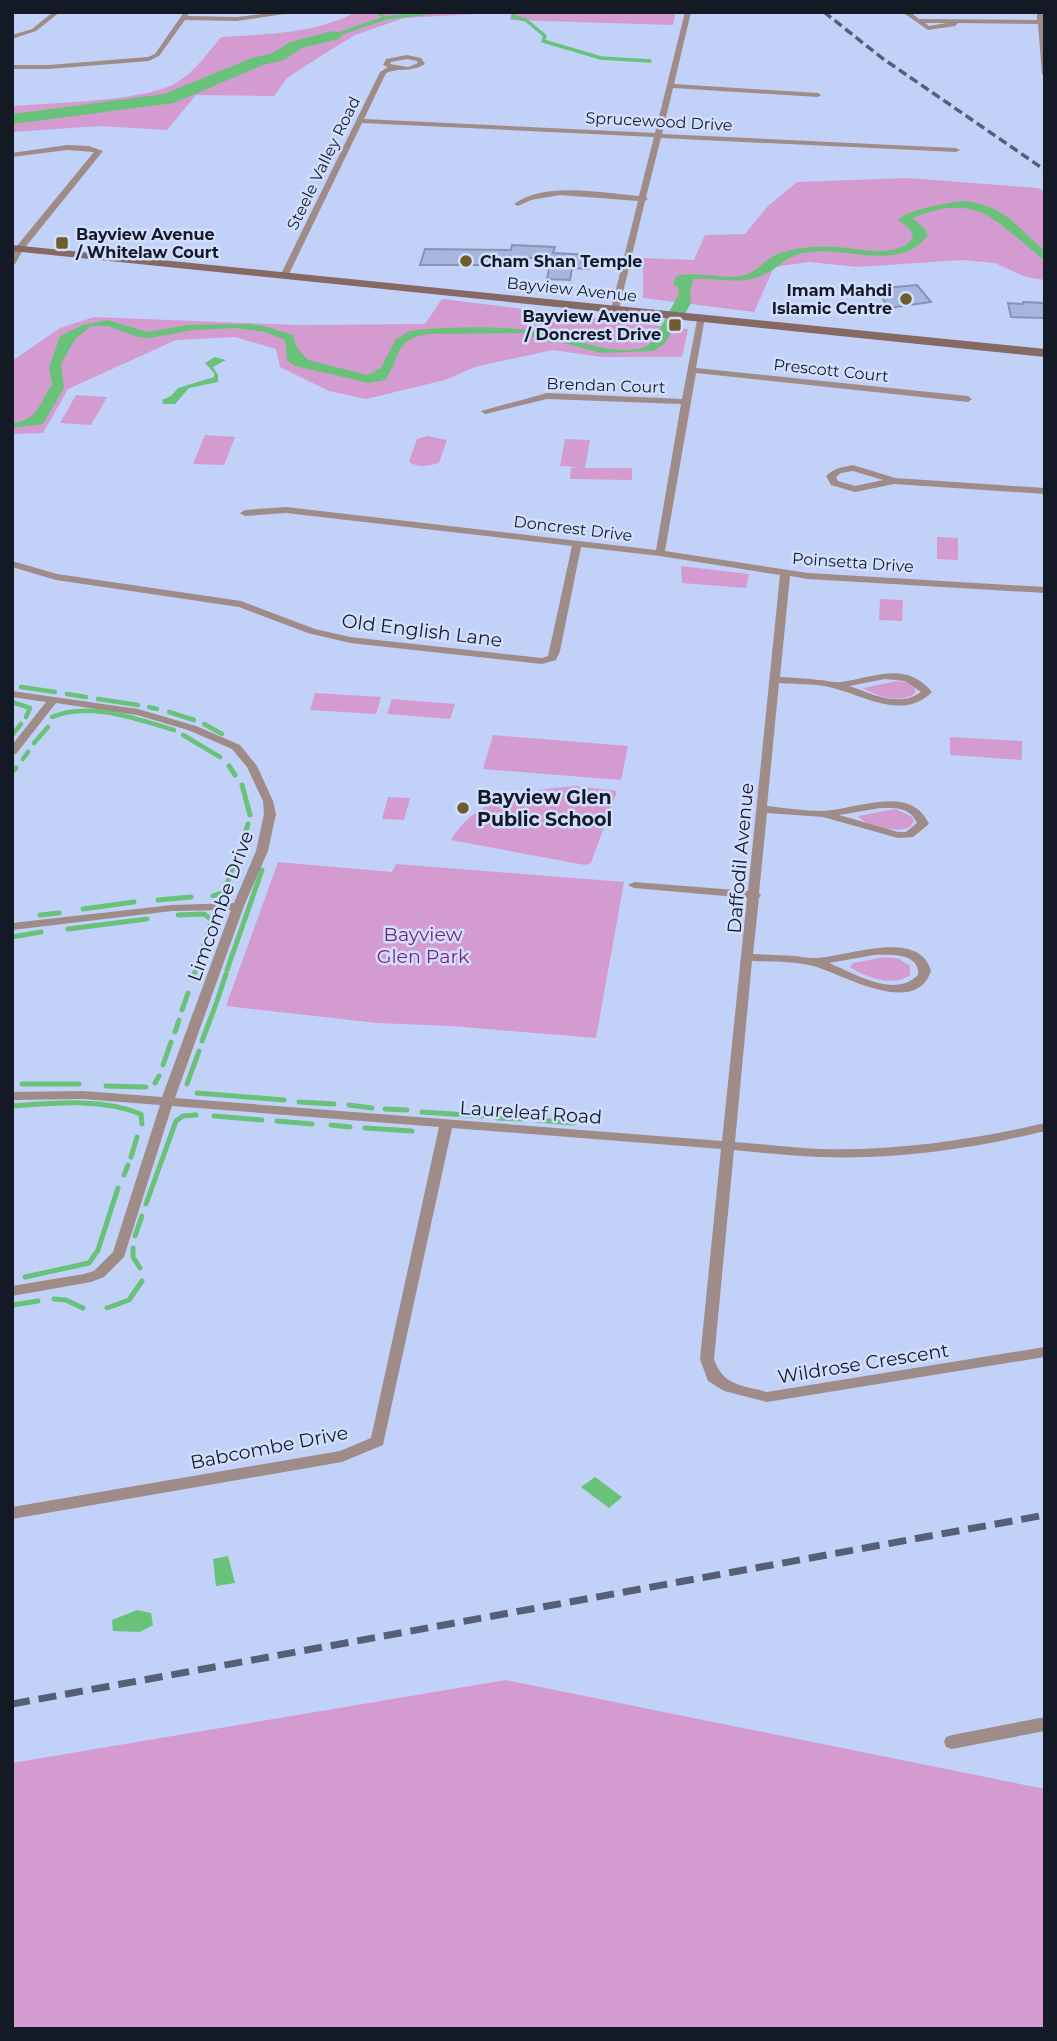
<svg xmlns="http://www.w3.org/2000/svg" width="1057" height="2041" font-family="Montserrat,sans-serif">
<rect width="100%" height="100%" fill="#c2d1f8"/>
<path fill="#d49bd1" d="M356 12H676L673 25 510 20 511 12 404 18 355 35 324 54 287 78 274 96 196 95 167 130 100 126 12 132V106C52 103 135 101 170 86 191 77 207 54 221 37 266 34 315 34 356 12Z
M907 178 1038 188 1045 192V280L1026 277 995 263 962 260 858 267 809 262 774 267 754 312 643 298V258L694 260 705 235 745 234 768 206 797 182Z
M442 299 688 329 682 357H601L553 350 475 367 445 380 366 399 329 391 280 367 276 349 235 337 176 340 68 389 43 433 12 434V361L60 328 94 317 297 325 425 324Z
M76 395 107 397 91 425 60 423Z
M205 435 235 437 224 465 193 464Z
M428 436 447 440 439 463C429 466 418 468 409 462L417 439Z
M565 439 590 440 585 468H632V480L570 479 571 468 578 467 560 466Z
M937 537 958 538V560L937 559Z
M681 566 749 574 746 588 682 583Z
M880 599 903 600 902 621 879 620Z
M897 681 907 682 915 688V693C902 704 876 697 863 688Z
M315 693 381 697 376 714 310 710Z
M392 699 455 704 450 719 387 714Z
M493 735 628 746 621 780 483 769Z
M950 737 1022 741V760L950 755Z
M576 786 617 791 591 863 585 865 451 840C477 796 529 790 576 786Z
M388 797 410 798 404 820 382 819Z
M896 809 912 817 914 821 910 827C896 833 868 828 858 816Z
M278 862 392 872 396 864 624 882 596 1038 451 1026 377 1023 226 1006Z
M885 957 899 959 910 966V975C894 987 865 978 850 967L853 963Z
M506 1680 1045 1789V2029H12V1763Z"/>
<path fill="#69c27a" d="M963 201C1005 205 1015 226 1045 251V261C998 224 979 190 913 218L925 229 928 235C902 272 847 247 810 252 784 255 782 267 763 275 740 286 717 277 693 279L690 293 691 303 678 326 673 329 665 343 654 351 601 353 561 342 552 343 523 333 428 334C393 340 402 356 385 380L369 383 295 366 287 360 285 340 265 332 236 328 193 330 149 338 138 337 108 326H91L75 339 61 364 64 388 43 424 12 428V423C38 421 40 402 52 384L49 368 60 336 83 325 107 320 148 332 187 325 246 324 264 326 293 335 297 348 308 360 367 375 381 368 396 339 410 331 426 329C462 327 499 326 534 331 561 334 631 365 653 341L679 294 678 287 673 285 676 276C697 271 718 279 740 276 755 274 760 264 772 257 790 247 815 246 835 247 859 248 895 260 913 238L910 229 898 220C908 209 948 203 963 201Z
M215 357 226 360 213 367 218 375V382L189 388 175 404H163L162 400 171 396 178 388 214 377V373L205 363Z
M595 1477 622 1497 609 1508 581 1487Z
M228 1556 235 1583 216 1586 213 1559Z
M137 1610 151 1613 153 1625 140 1632 113 1631 112 1620Z"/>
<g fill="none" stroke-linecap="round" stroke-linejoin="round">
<path stroke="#69c27a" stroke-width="3.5" d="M515 12 513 17 526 20 545 36 543 41 601 58 650 61
M385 18 435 12
M333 36 385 18 380 14 383 12"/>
<path stroke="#69c27a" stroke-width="4.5" d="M21 687 55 692
M67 694 86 697
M98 699 138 705
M12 702 30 708 26 717
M149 707 157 709
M169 712 194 720
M52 717C90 701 137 719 174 730
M204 724 222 734
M12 735 21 724
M183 735 220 757
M34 743 48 727
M23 759 28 752"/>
<path stroke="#69c27a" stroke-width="5" d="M229 766 235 775
M12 772 16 768
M242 785 250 815
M242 844 248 824
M213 896 224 892 237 856
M158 900 191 897
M83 909 134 902
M40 915 59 913
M178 915 204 914 212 920 193 978
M68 929 147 919
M12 937 41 932
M227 970 262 870
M217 1001 226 974
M182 1010 188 993
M175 1032 179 1020
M202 1041 216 1004
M163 1065 171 1042
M155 1083 159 1076
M22 1084H79
M187 1084 199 1051
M106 1086 146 1087
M197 1093 284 1100
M299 1102 334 1104
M349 1105 372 1108
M12 1106C53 1103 102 1098 141 1114L142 1124
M385 1109 407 1110
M422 1112 482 1116
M214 1116 262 1120
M497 1118 522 1119
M536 1120 573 1123
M277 1121 312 1124
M331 1125 350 1127
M365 1128 412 1131
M131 1157 137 1137
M124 1175 128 1165
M146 1204 176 1121 183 1116 196 1115
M135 1236 142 1216
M133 1248V1257L140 1268
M25 1277 89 1263 98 1250 118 1188
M54 1299 66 1300 83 1308
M13 1305 38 1301
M107 1308 129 1300 142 1281"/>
<path fill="#69c27a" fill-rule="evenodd" d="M333 31 339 33 341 36 339 39 302 48 284 60 263 65 174 103 12 124V114L164 94 252 58 273 53 290 42Z"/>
</g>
<path fill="#a7b6dc" stroke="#8593b8" stroke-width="2" d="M512 245 555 247 553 253 591 255 588 269 572 268 570 280 547 279 551 259 512 257 510 265H420L425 249 511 250Z
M917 285 931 302 889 308 881 296H889L883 288Z
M1023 302 1045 303V318L1011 317 1008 303 1023 304Z"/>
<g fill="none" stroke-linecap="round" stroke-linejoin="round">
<path fill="#9f8b87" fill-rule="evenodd" d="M53 12H60L36 31 12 39V35L32 29Z
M184 12H190L187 16 237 17 277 12H298L237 21 185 20 159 56 149 61 49 69H12V65H49L148 57 155 54Z
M685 12H691L674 84 818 93 821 95 818 97 673 88 662 134 956 148 960 150 956 152 661 138 646 197 648 199 645 201 619 309 615 311 611 309 638 201 560 195 531 200 518 206 514 204C544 181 603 193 639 196L654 137 362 123 288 276 284 278 280 276 380 72 388 67 383 65 386 59 407 55 421 58 425 64C410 73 401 67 386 73L364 119 655 133ZM407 59 417 61 418 63 408 67 390 64 391 62Z
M902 12H910L919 19 1037 20V12H1043L1045 76 1042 74 1038 24 958 23 955 26 928 30ZM925 23H947L929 26Z
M67 145 89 146 103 151 23 250 15 264H12V254L16 247 94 152 67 150 12 157V153Z
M698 315 705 317 696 368 968 396 972 399 968 402 696 373 665 551 808 573 1045 587V593L808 579 790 576 780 677C793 678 805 678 818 680 825 680 833 683 840 682 874 678 905 660 932 692 902 722 862 694 829 687 813 683 795 685 779 683L767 806C786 808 805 811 823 811 856 810 910 783 929 824L913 837 898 838 823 817 767 813 759 893 761 895 759 898 753 954C768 955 782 955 796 956 802 957 807 958 813 958 842 959 919 926 931 971 915 1019 841 973 813 966 793 961 772 962 752 961L735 1142C764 1144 792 1148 821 1149 896 1151 972 1140 1045 1123V1131C972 1149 895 1160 820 1157 792 1156 763 1153 734 1150L714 1359C723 1386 742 1385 767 1392L1045 1347V1357L767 1402 724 1391 708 1381 700 1359 721 1149 452 1128 383 1445 342 1462 12 1519V1507L340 1451 371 1438 439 1127 172 1106 124 1257 104 1277 91 1282 12 1296V1286L84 1274 94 1271 113 1252 160 1105 83 1099 12 1100V1092L83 1091 162 1097 231 910 172 911 12 930V923L172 905 234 903 256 851 264 814 263 801 247 767 232 749 188 730 137 715 56 703 16 754 12 755V745L46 702 12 697V691L138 709 196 726 240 745 257 766 273 801 276 814 268 851 244 906 175 1098 722 1141 747 898 634 888 628 885 634 882 748 891 780 575 660 556 581 547 560 651 556 660 542 664 350 643 308 633 239 607 56 580 12 567V561L57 574 241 601 315 629 350 637 542 658 548 656 572 546 286 513 245 516 240 513 245 510 286 507 656 550 681 404 547 399 485 414 481 411 547 393 682 399ZM885 679 905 681 921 692C898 708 873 694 849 686ZM880 808C896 808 910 807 917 823L906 832H898L839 815ZM874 955C889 955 920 952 918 975 894 999 854 973 829 963Z
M853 465 895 478 1045 488V494L894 484 855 492 831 485 826 476C834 468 843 467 853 465ZM853 471 883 480 855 486 838 481 836 477 841 473Z
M1045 1717V1731L952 1749 946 1747 944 1742 946 1737 952 1735Z"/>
<path fill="#866864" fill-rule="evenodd" d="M12 245 1045 349V357L12 251Z"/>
<path stroke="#565f76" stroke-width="3.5" stroke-dasharray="9 4.5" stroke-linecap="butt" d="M824 12 882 58 1045 170"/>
<path stroke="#565f76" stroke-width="7" stroke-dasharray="18 9" stroke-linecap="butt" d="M12 1704 1045 1515"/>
</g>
<g fill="#6f5c2b" stroke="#d2defe" stroke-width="2.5">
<rect x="55" y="236" width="14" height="14" rx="3.5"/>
<circle cx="466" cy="261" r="7"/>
<circle cx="906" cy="299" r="7"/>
<rect x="668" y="318" width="14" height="14" rx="3.5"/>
<circle cx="463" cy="808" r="7"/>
</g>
<g text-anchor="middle" stroke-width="5" stroke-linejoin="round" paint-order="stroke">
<g font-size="16" fill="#141926" stroke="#d2defe">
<text transform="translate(659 121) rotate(3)" y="6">Sprucewood Drive</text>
<text transform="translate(323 163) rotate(-64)" y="6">Steele Valley Road</text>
<text transform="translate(572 289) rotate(6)" y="6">Bayview Avenue</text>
<text transform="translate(831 370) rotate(6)" y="6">Prescott Court</text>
<text transform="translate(606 385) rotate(2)" y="6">Brendan Court</text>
<text transform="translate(573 528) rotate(7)" y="6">Doncrest Drive</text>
<text transform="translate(853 562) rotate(4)" y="6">Poinsetta Drive</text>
</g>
<g font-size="16" font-weight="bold" fill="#141926" stroke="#d2defe" text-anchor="start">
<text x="76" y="240">Bayview Avenue<tspan x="76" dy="18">/ Whitelaw Court</tspan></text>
<text x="480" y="267">Cham Shan Temple</text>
<text x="892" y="296" text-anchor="end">Imam Mahdi<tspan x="892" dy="18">Islamic Centre</tspan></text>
<text x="661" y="322" text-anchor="end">Bayview Avenue<tspan x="661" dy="18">/ Doncrest Drive</tspan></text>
</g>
<g font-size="19" fill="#141926" stroke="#d2defe">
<text transform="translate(422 630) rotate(7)" y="7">Old English Lane</text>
<text transform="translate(740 858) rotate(-85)" y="7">Daffodil Avenue</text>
<text transform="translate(220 906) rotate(-70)" y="7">Limcombe Drive</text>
<text transform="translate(531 1112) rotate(4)" y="7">Laureleaf Road</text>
<text transform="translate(863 1363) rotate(-9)" y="7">Wildrose Crescent</text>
<text transform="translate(269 1447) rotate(-11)" y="7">Babcombe Drive</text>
</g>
<g font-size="19" font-weight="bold" fill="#141926" stroke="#d2defe" text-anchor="start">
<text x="477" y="804">Bayview Glen<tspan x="477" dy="22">Public School</tspan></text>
</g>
<g font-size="19" fill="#7b1f7a" stroke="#d2defe">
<text x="423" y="941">Bayview<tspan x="423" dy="22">Glen Park</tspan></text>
</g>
</g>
<rect width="1057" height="2041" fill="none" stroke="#141926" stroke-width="28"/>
</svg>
